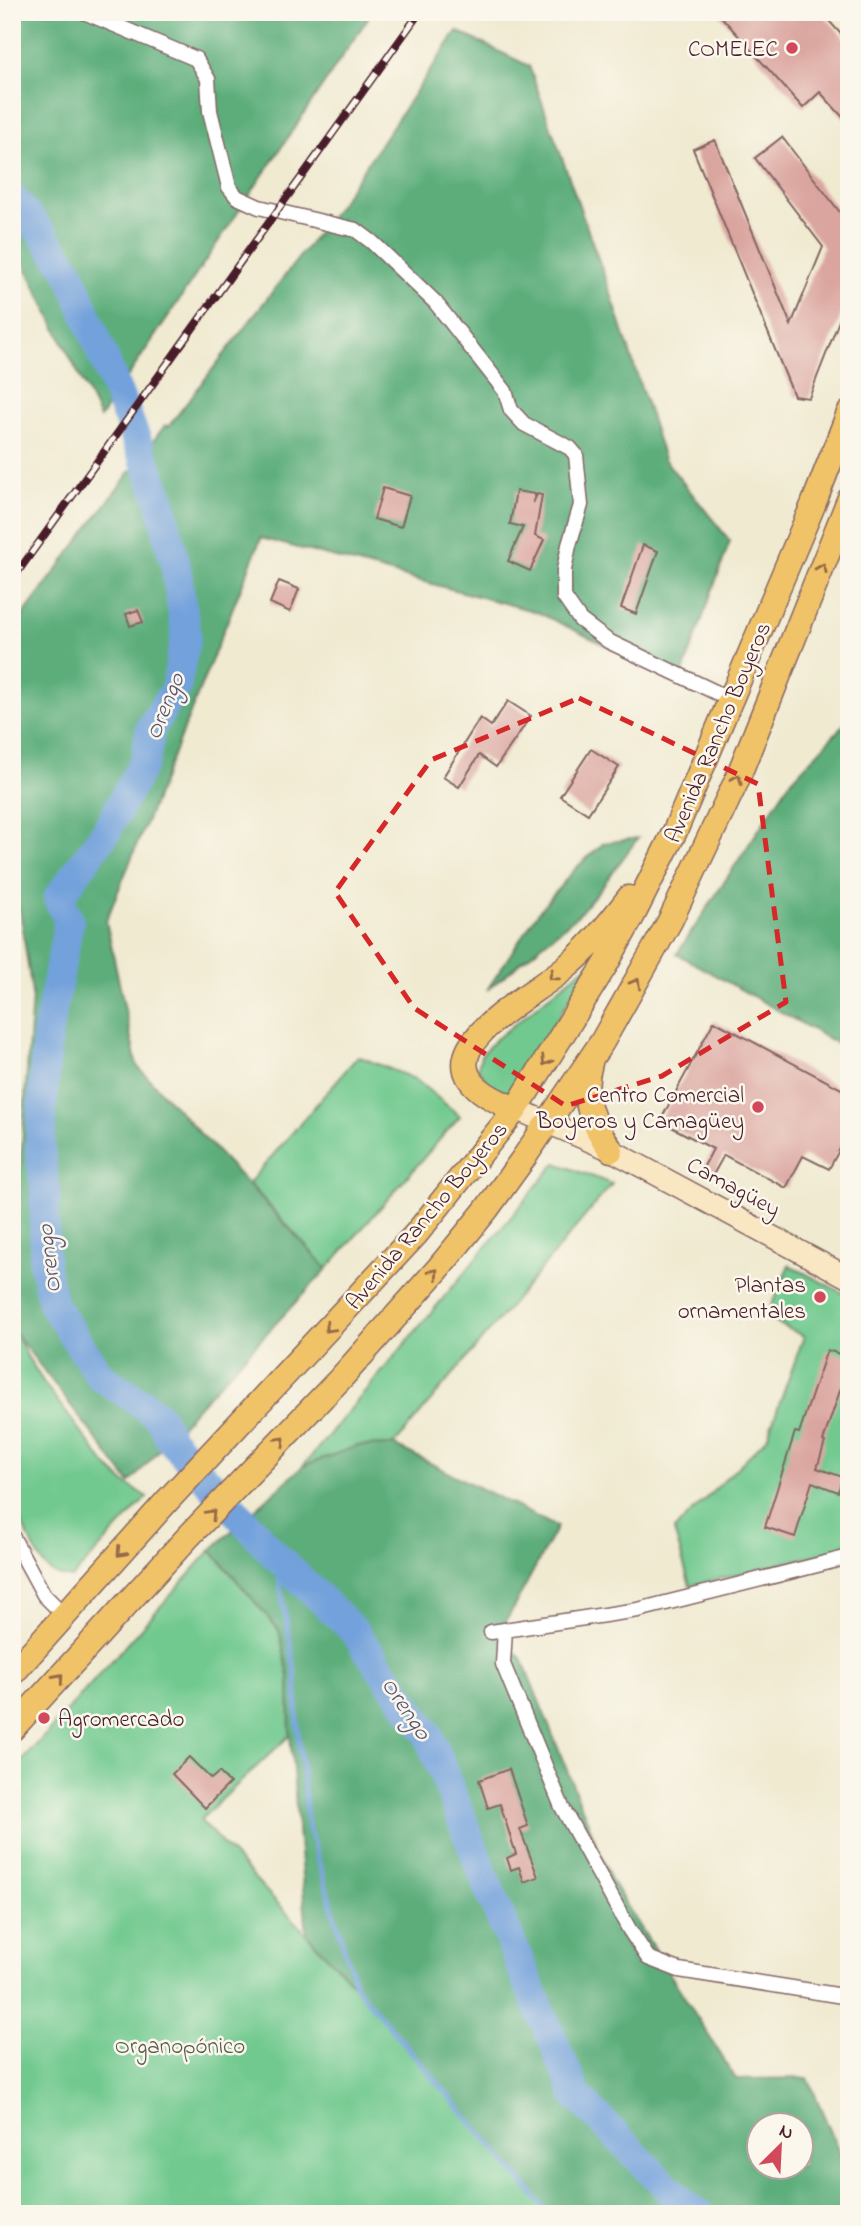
<svg xmlns="http://www.w3.org/2000/svg" width="861" height="2226" font-family="'Indie Flower',sans-serif">
<rect width="100%" height="100%" fill="#fbf7ec"/>
<filter id="ink" filterUnits="userSpaceOnUse"><feTurbulence type="fractalNoise" baseFrequency=".0143" numOctaves="2"/><feDisplacementMap in="SourceGraphic" scale="14" xChannelSelector="R" yChannelSelector="G"/><feConvolveMatrix kernelMatrix="1 2 1 2 8 2 1 2 1" color-interpolation-filters="sRGB"/></filter>
<filter id="wash" filterUnits="userSpaceOnUse"><feTurbulence type="fractalNoise" baseFrequency=".00686" numOctaves="4" result="noise"/><feDisplacementMap in="SourceGraphic" scale="28" xChannelSelector="R" yChannelSelector="G"/><feGaussianBlur stdDeviation="1.57" result="paint"/><feColorMatrix in="noise" values="0 0 0 0 0 0 0 0 0 0 0 0 0 0 0 0 0 1.4 0 .05"/><feComposite in="paint" operator="in"/></filter>
<g filter="url(#wash)">
<rect width="100%" height="100%" fill="#f0ead1"/>
<path fill="#71c98f" stroke="#5e745d" stroke-width="2" d="M590 963 517 1089 509 1093 490 1086 478 1068 481 1055 495 1040Z
M358 1056 415 1079 460 1116 327 1269 249 1183Z
M556 1163 612 1184 394 1445 357 1446 303 1466Z
M789 1265 849 1296V1547L690 1586 674 1530 767 1438 804 1336 766 1318Z
M12 1326 27 1356 44 1383 105 1464 125 1483 147 1497 72 1578C64 1577 56 1576 50 1571 39 1563 18 1516 12 1501Z
M211 1550 279 1630 289 1676 290 1735 200 1820 356 1987 550 2214H12V1772Z"/>
<path fill="#5cad7a" stroke="#536652" stroke-width="2" fill-rule="evenodd" d="M12 12H372L100 418 17 249 12 243Z
M457 31 529 66 613 300 664 459 730 541 680 681 537 612 261 538 106 921 137 1066 327 1269 200 1404 130 1483 12 1329V1268L17 1220 32 994 20 910 12 899V630L165 425 168 427 337 208Z
M849 719V1050L677 954 790 782Z
M638 838 601 888 578 915 487 990 539 911 576 868 604 843Z
M394 1445 557 1527 498 1636 522 1659 612 1882 736 2079 808 2078 849 2175V2214H550L356 1987 307 1935 290 1735 289 1676 279 1630 211 1550 303 1466 357 1446ZM760 2124H802V2166H760Z"/>
<g fill="none" stroke-linecap="round" stroke-linejoin="round">
<path stroke="#72a1db" stroke-width="5" d="M275 1555 296 1678 298 1731 308 1826 356 1987 550 2214"/>
<path stroke="#72a1db" stroke-width="30" d="M12 198 40 231 69 271 160 499 176 568 186 634 176 688 151 727 145 760 105 833 58 898 69 921 47 1037 40 1147 45 1190 44 1266 53 1305 101 1377 143 1404 161 1419 170 1439 275 1555 354 1631 428 1734 501 1919 576 2095 686 2206 699 2214"/>
</g>
<g id="blocks">
<path fill="#daa59f" d="M717 12H821L849 43V124L820 92 803 108Z
M782 137 849 224V295L809 398 794 396 693 149 715 140 791 325 823 247 755 158Z
M383 488 410 496 401 527 374 519Z
M516 491 535 494 533 503 537 494 542 495 535 536 544 540 530 571 508 561 523 527 510 524Z
M643 545 658 551 636 614 621 608Z
M279 581 299 589 290 612 270 603Z
M138 610 143 622 130 626 126 614Z
M508 701 531 716 496 767 479 755 459 787 443 777 480 718 491 726Z
M591 749 619 767 588 814 560 796Z
M714 1021 849 1093V1132L829 1169 803 1156 786 1188 724 1155 713 1175 702 1170 713 1149 660 1121Z
M827 1350 849 1357V1364L823 1441 825 1442 817 1468 843 1477 838 1492 812 1482 795 1537 765 1527 795 1432 799 1433Z
M189 1757 211 1779 219 1772 230 1783 205 1808 172 1774Z
M509 1769 528 1826 520 1829 538 1877 524 1882 519 1867 511 1870 507 1858 516 1854 500 1804 488 1808 479 1780Z"/>
</g>
</g>
<g filter="url(#ink)">
<use href="#blocks" fill-opacity="0" stroke="#846665" stroke-width="2"/>
<g fill="none" stroke-linecap="round" stroke-linejoin="round">
<g stroke="#846665" stroke-width="17">
<path id="minor" d="M84 12 196 59 208 79 210 111 229 187 237 197 259 207 356 230 372 242 435 302 505 391 511 410 524 424 570 448 576 455 581 505 569 545 564 570V597L580 620 608 641 732 700
M12 1536 44 1595 64 1615
M505 1630 503 1664 562 1807 629 1929 648 1958 679 1970 849 1997
M491 1632 638 1610 849 1557"/>
</g>
<g stroke="#846665" stroke-width="24">
<path id="secondary" d="M516 1109 611 1150 849 1278"/>
</g>
<g stroke="#846665" stroke-width="27">
<path id="trunk" d="M590 1063C580 1096 592 1124 611 1150
M516 1109C398 1064 516 1007 564 969 589 949 610 923 629 898
M12 1674 167 1501 416 1234 516 1109 606 964 634 913 675 831 813 505 849 413
M12 1729 188 1537 341 1378 438 1269 486 1210 523 1159 602 1042 670 921 736 782 849 500"/>
</g>
<use href="#minor" stroke="#fff" stroke-width="14"/>
<use href="#secondary" stroke="#f9e7c3" stroke-width="21"/>
<use href="#trunk" stroke="#f0c369" stroke-width="24"/>
<g stroke="#4a1f2b" stroke-width="8">
<path id="rail" d="M12 580 420 12"/>
</g>
<use href="#rail" stroke="#fbf7ec" stroke-width="5" stroke-dasharray="16" stroke-linecap="butt"/>
</g>
<defs><path id="oneway-chevron" d="M-2-3.5L2.5 0L-2 3.5" fill="none" stroke-width="1.6" stroke-linecap="round" stroke-linejoin="round" transform="scale(1.75)"/></defs>
<g stroke="#956947">
<use href="#oneway-chevron" transform="translate(822 568) rotate(-68)"/>
<use href="#oneway-chevron" transform="translate(737 779) rotate(-67)"/>
<use href="#oneway-chevron" transform="translate(553 976) rotate(144)"/>
<use href="#oneway-chevron" transform="translate(636 983) rotate(-61)"/>
<use href="#oneway-chevron" transform="translate(546 1061) rotate(122)"/>
<use href="#oneway-chevron" transform="translate(434 1273) rotate(-49)"/>
<use href="#oneway-chevron" transform="translate(329 1328) rotate(133)"/>
<use href="#oneway-chevron" transform="translate(281 1441) rotate(-46)"/>
<use href="#oneway-chevron" transform="translate(211 1514) rotate(-46)"/>
<use href="#oneway-chevron" transform="translate(121 1552) rotate(132)"/>
<use href="#oneway-chevron" transform="translate(59 1678) rotate(-48)"/>
</g>
</g>
<path fill="none" stroke="#d62828" stroke-width="5" stroke-dasharray="14 9" stroke-linejoin="round" d="M579 698 758 784 786 1002 662 1076 566 1106 414 1008 335 892 431 760Z"/>
<g fill="#d1495b" stroke="#fbf7ec" stroke-width="2.5">
<circle cx="792" cy="48" r="7"/>
<circle cx="758" cy="1107" r="7"/>
<circle cx="820" cy="1297" r="7"/>
<circle cx="44" cy="1718" r="7"/>
</g>
<g text-anchor="middle" stroke-width="5" stroke-linejoin="round" paint-order="stroke">
<g font-size="23" fill="#4a1f2b" stroke="#fbf7ec" text-anchor="end">
<text x="778" y="56">COMELEC</text>
<text x="744" y="1102">Centro Comercial<tspan x="744" dy="26">Boyeros y Camagüey</tspan></text>
<text x="806" y="1292">Plantas<tspan x="806" dy="26">ornamentales</tspan></text>
<text x="58" y="1726" text-anchor="start">Agromercado</text>
</g>
<g font-size="23" fill="#4a1f2b" stroke="#fbf7ec">
<text transform="translate(717 732) rotate(-67)" y="8">Avenida Rancho Boyeros</text>
<text transform="translate(734 1186) rotate(28)" y="8">Camagüey</text>
<text transform="translate(426 1215) rotate(-50)" y="8">Avenida Rancho Boyeros</text>
</g>
<g font-size="23" fill="#585a4e" stroke="#fbf7ec">
<text x="180" y="2053">Organopónico</text>
</g>
<g font-size="24" font-style="italic" fill="#5a5371" stroke="#fbf7ec">
<text transform="translate(164 706) rotate(-68)" y="8">Orengo</text>
<text transform="translate(48 1259) rotate(-97)" y="8">Orengo</text>
<text transform="translate(407 1708) rotate(56)" y="8">Orengo</text>
</g>
</g>
<rect width="861" height="2226" fill="none" stroke="#fbf7ec" stroke-width="42"/>
<g transform="translate(780 2146) rotate(24)"><circle r="33" fill="#fbf7ec" stroke="#b4a19f" stroke-width="2"/>
<path d="M0-5L12 26L0 18L-12 26Z" fill="#d1495b"/>
<text y="-10" font-size="19" font-weight="bold" text-anchor="middle" fill="#4a1f2b">N</text>
</g>
</svg>
